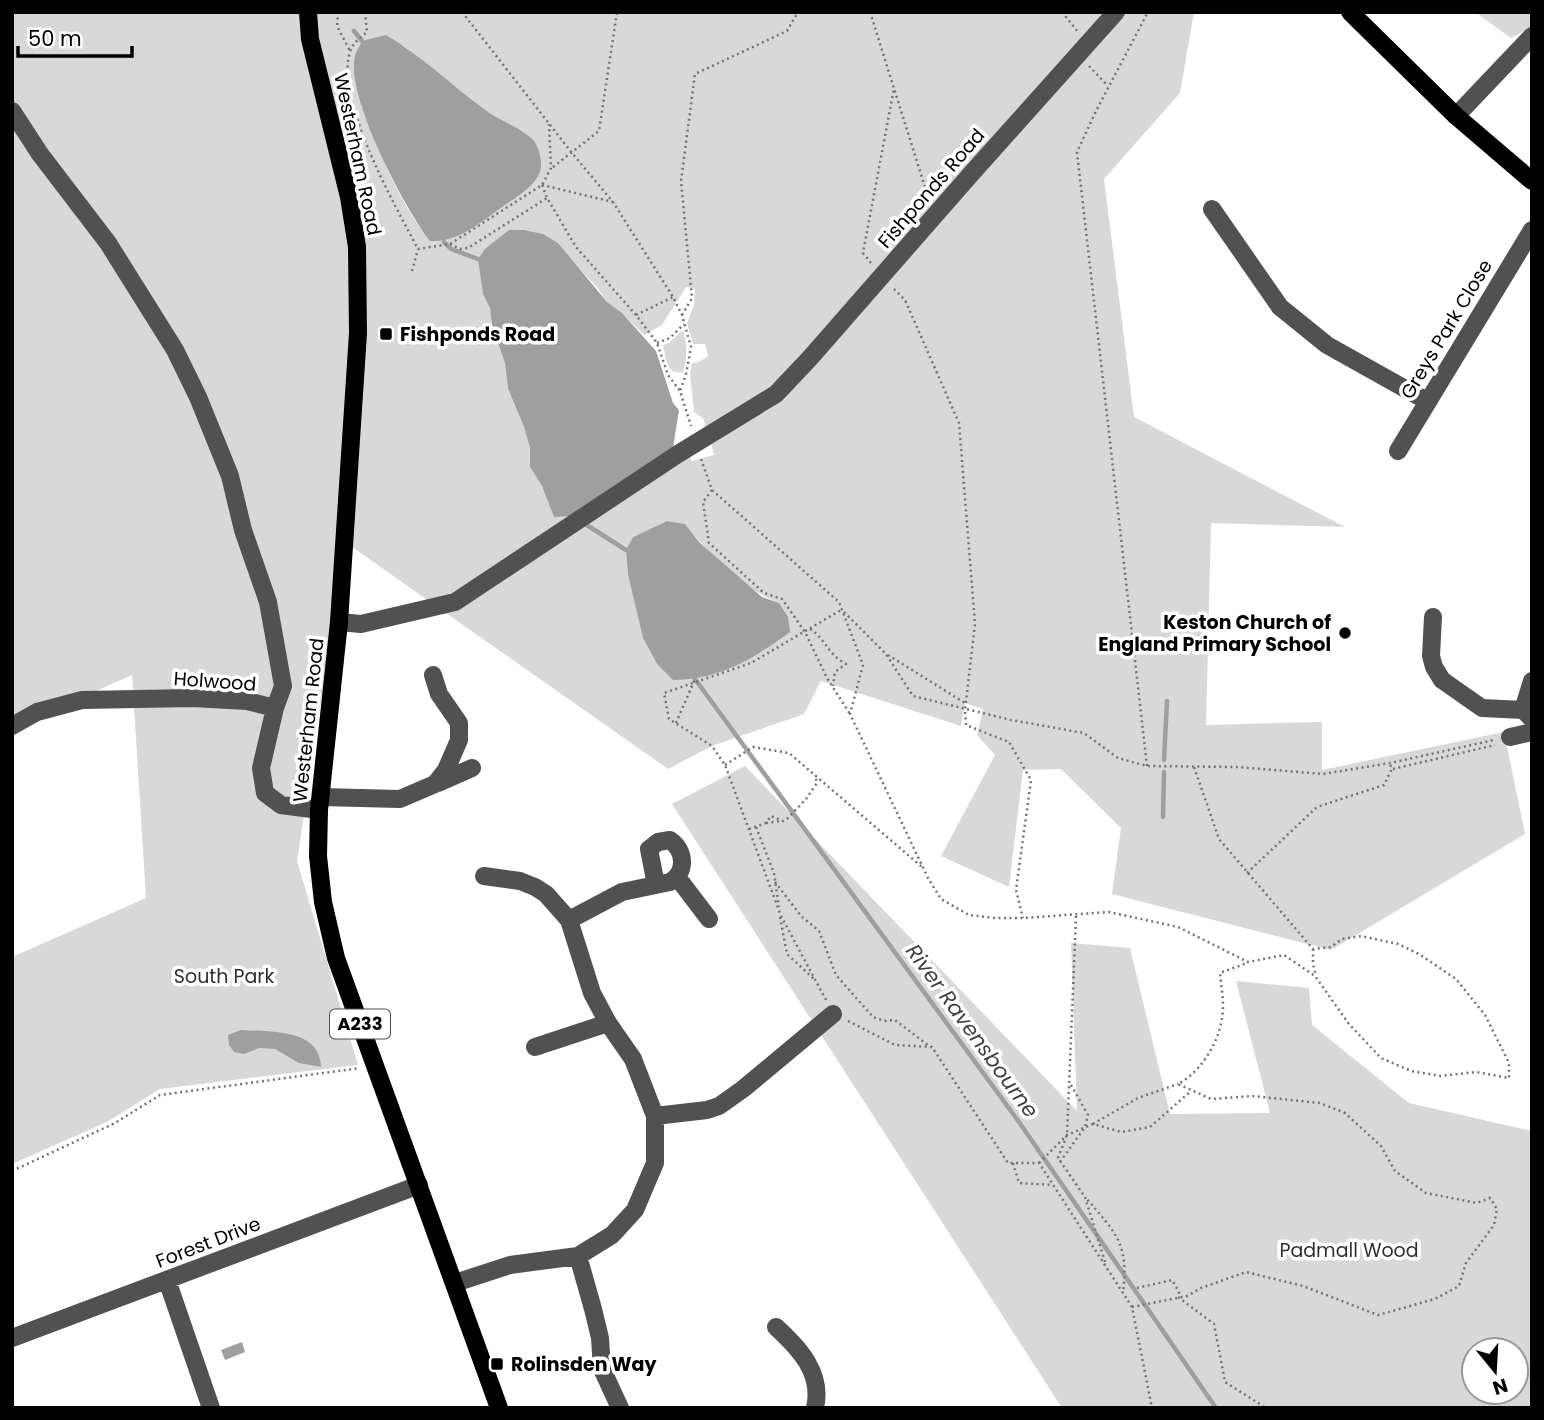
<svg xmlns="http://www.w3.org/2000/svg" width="1544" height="1420" font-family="Poppins,sans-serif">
<rect width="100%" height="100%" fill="#fff"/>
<path fill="#d8d8d8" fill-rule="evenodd" d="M12 12H1194L1180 93 1104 179 1134 417 1345 527 1211 523 1206 725 1322 722V770L1504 732 1525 834 1331 950 1112 894 1121 828 1061 769 1023 770 1009 887 941 856 995 755 977 735 983 709 965 703 961 726 821 681 804 714 712 746 668 769 345 542 297 861 358 1065 160 1089 107 1122 12 1164V957L146 898 132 675 12 728ZM403 45 483 109 535 143 430 241C398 201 380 153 361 106ZM571 260 597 287 607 302 622 313 644 335 662 325 686 287 695 289 694 305 687 323 693 344H705L708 356 699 362 692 363 690 374 694 412 704 419C705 432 712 442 714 455L692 461 689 456 554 516 542 486 530 467V448L524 427 508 390 505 363 492 327 490 307ZM667 521 685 524C707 552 746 591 779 603L657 664 643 638 628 575 626 550 633 537Z
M1475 12H1532V27L1511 38Z
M683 330C687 345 688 356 683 372 666 376 666 357 663 345L669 343Z
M745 766 1077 1111 1071 943 1130 948 1170 1114 1270 1113 1236 981 1309 988 1312 1025 1409 1103 1532 1131V1408H1062L672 804ZM1474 1350H1516V1392H1474Z"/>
<path fill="#9f9f9f" d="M386 35C421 55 451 85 484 109 499 121 521 127 534 141 538 146 542 160 541 167 539 184 518 196 505 205 483 220 459 243 430 241 405 209 345 96 355 56 356 51 360 46 362 41Z
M509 230H524L543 234 558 243 607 302 622 313 656 351 673 403 679 410 673 448 572 516 554 517 542 486 530 467V448L524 427 508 389 505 363 492 326 490 308 483 294 478 259 485 249Z
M667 521 685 524 700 543 762 597 779 603 788 617 790 632C753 659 721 679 673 680L657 664 643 638 628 575 626 550 633 537Z
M241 1030C270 1032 320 1028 321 1067L299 1063 275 1049 259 1048 244 1054 234 1052 229 1045 228 1035Z
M242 1342 245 1352 225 1360 221 1350Z"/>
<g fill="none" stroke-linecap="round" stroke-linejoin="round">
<path stroke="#9f9f9f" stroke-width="4.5" d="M354 31 362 41
M444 242 451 249 478 259
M582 522 626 550
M695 679 1019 1122 1216 1408
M1164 760 1167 701
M1163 817 1164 772"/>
<path stroke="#737373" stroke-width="2.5" stroke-dasharray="2 3.5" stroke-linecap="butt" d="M338 12 337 26 350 51
M365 12 367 32C362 37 355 41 352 47 330 92 396 207 418 249L450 244 542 185 551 168 549 124
M462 12 572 153 613 202 673 297 682 315 691 347 686 374 680 391
M870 12 929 200
M1062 12 1078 32
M1089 66 1108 86
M553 167 599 131 617 12
M542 185 547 198 576 247 636 315 657 343 668 375 680 391 691 426
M542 185 613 202
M450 244 460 249 468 248 547 198
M871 263 863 253 894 88
M412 271 418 249
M894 289 905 300 959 423 975 624 965 710 966 725 1009 742 1031 780 1016 890 1023 918
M636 315 673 297
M682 315 692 298 681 181 695 74 787 31 798 12
M657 343 670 338 684 324
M701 459 712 490 839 602 863 665 850 714 928 878 941 899 969 915 995 918H1023L1109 912 1178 927 1248 962 1284 955 1315 976 1349 1024 1381 1058 1411 1071 1441 1076 1476 1072 1509 1078V1063L1485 1015 1456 979 1419 954 1398 944 1361 936 1342 939 1331 947 1313 949 1219 839 1194 767
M712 490 703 502 709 543 764 593 782 599 805 632 827 678 850 714
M844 612 886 654 913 696 1011 720 1084 733 1118 758 1147 766 1238 767 1323 774 1390 763 1494 740
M810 629C827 640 826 653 846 664L835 672 833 686
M888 655 965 703
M676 723 695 679
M725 765 753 747 789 753 922 867
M1147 766 1077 152 1096 111 1148 12
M1393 769 1495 745
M766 823 780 821
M756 827 774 873 779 907
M749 829 766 823 771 816 783 821 787 819 806 799 817 783 815 775
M1247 873 1317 807 1384 785 1392 769 1390 764
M775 882 801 916 819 931 836 975 873 1017 884 1021 895 1020 929 1046
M1076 916 1067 1135 1058 1158 1085 1197
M780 917 787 954 814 979
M1313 949V964L1316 976
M826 1000 781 916 725 765 712 746 669 719 664 693 751 663 841 610
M848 1021 895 1045 932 1047 1008 1163H1039L1132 1307 1152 1408
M1093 1124 1138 1098 1178 1084
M1060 1162 1085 1127 1088 1115 1070 1083
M1013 1163 1019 1183 1053 1185
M1039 1163 1067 1135 1093 1124 1121 1132 1150 1127 1191 1091
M12 1171 115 1123 160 1095 360 1068
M1105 1262 1085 1197C1116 1233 1129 1243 1123 1293
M1137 1288 1172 1280 1179 1292 1178 1297 1214 1324 1225 1382 1266 1408
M1132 1307 1187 1296 1201 1288 1246 1272 1303 1286 1378 1315 1435 1299 1459 1286 1466 1263 1494 1225 1497 1209 1490 1198 1477 1203 1426 1193 1395 1171 1381 1146 1345 1113 1320 1103 1252 1096 1211 1099 1178 1084C1204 1070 1223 1036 1223 1006 1223 995 1221 984 1220 973L1247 963"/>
<path stroke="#515151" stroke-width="18" d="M12 111 40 154 108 243 175 350 198 397 230 476 243 530 268 602 283 686 275 708
M1456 116 1532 36
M1212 209 1280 307 1327 345 1427 401
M1398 451 1532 230
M1433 617 1431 656 1434 667 1442 680 1482 708 1523 710 1532 719
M339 622 361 624 455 602 678 454 776 394 810 358 971 174 1116 12
M1523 710 1532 681
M12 726 37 712 82 700 193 698 247 701 275 708 261 768 265 793 281 805 319 810
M1510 737 1532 732
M438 783 472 768
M321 797 400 799 435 784 446 770 459 740V723L439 694 433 675
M677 877 709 919
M569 920 622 892 670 882C687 872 685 851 670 840L658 842 649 849 656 885
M535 1047 608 1023
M655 1116 707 1110 719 1106 743 1089 833 1014
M578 1256 593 1309 600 1338 602 1369 620 1408
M167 1280 211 1408
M455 1283 510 1265 578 1256 612 1235 635 1210 655 1163V1116L633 1059 608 1023 592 993 569 920 546 894 535 887 520 881 484 876
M776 1327C799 1348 823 1373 815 1408
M12 1338 419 1185"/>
<path stroke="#000" stroke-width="18" d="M308 12 310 39 349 197 357 247 358 333 339 622 319 810 318 856 323 902 336 958 499 1408
M1350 12 1456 116 1532 181"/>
</g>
<g fill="#000" stroke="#fff" stroke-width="2.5">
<rect x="379" y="327" width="14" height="14" rx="3.5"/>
<circle cx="1345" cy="633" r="7"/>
<rect x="490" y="1357" width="14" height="14" rx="3.5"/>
</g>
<g text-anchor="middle" stroke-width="7" stroke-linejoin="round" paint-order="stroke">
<rect fill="#fff" stroke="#4c4c4c" stroke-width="2" x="330" y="1009.5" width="60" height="29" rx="5"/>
<g font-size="18" font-weight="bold" fill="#000">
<text x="360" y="1030">A233</text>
</g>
<g font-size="19" fill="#000" stroke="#fff">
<text transform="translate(358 154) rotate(78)" y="7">Westerham Road</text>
<text transform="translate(931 188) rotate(-49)" y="7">Fishponds Road</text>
<text transform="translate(1446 329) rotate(-59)" y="7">Greys Park Close</text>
<text transform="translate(215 681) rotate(4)" y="7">Holwood</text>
<text transform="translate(308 720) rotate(-84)" y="7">Westerham Road</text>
<text transform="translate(208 1242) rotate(-21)" y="7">Forest Drive</text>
</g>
<g font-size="19" font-weight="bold" fill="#000" stroke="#fff" text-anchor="start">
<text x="400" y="341">Fishponds Road</text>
<text x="1331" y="629" text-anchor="end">Keston Church of<tspan x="1331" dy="22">England Primary School</tspan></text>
<text x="511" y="1371">Rolinsden Way</text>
</g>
<g font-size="19" fill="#2f2f2f" stroke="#fff">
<text x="224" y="983">South Park</text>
<text x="1349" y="1257">Padmall Wood</text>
</g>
<g font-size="21" font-style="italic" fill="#404040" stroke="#fff">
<text transform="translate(972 1031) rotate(54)" y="7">River Ravensbourne</text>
</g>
</g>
<rect width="1544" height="1420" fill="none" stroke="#000000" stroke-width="28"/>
<g transform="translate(1495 1371) rotate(162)"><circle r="33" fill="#ffffff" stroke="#999999" stroke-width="2"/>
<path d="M0-5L12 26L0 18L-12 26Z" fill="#000000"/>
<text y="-10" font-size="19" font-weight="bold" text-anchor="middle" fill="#000000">N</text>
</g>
<path d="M18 46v10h114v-10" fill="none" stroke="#000000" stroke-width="3.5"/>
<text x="28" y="46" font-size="21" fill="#000000" stroke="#ffffff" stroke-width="5" paint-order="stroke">50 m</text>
</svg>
